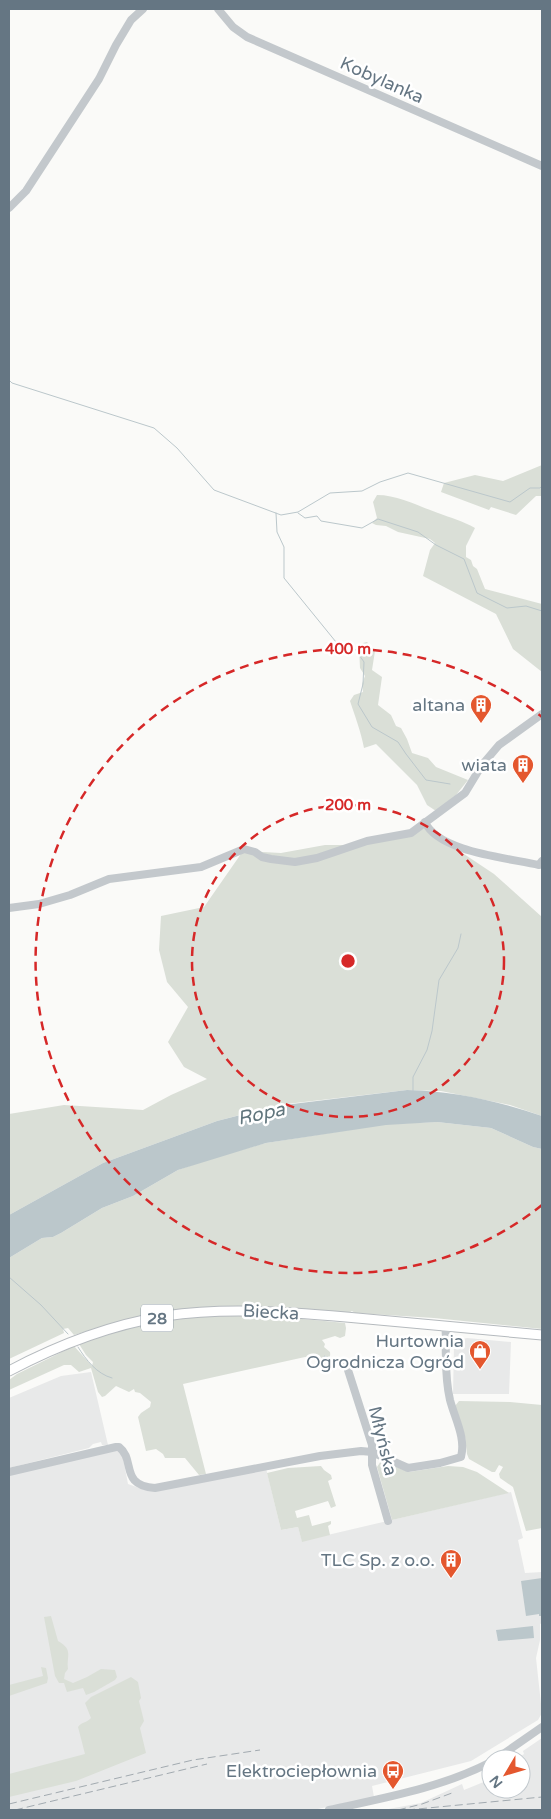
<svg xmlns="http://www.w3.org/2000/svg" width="551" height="1819" font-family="'Varela Round',sans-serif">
<rect width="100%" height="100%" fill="#fafaf8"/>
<path fill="#e8e9e9" d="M467 1338 511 1342 509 1394H453L454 1346 459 1340Z
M91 1372 108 1445H102L101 1442 93 1444 89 1448 9 1468V1398L61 1376Z
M117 1448 122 1453 128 1484 148 1491 266 1468 281 1530 298 1527 302 1541 511 1492 523 1538 518 1540 525 1573 542 1572V1623L540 1624V1640L536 1658 542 1713 538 1720 471 1761 372 1786 374 1797 313 1810H9V1474Z
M542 1738V1810H383L421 1803 462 1784 464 1790 491 1779V1789H521V1759H516L524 1754 523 1751Z"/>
<path fill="#dadfd7" d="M542 465V496H536L516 515 491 507 489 510 441 492 444 483 475 475 503 481Z
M377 495C398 495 418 506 438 513 451 518 463 521 475 528L466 546V557L471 560 473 566 477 569 485 589 542 604V672L513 649 496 614 423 576 430 550 435 543 430 539 398 532 386 526 376 525 372 523 377 518 373 502Z
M367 642 375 651 372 670 382 677 378 705 391 715 396 726 401 728 407 739 412 753 428 758 436 767 468 780 456 795 436 811 427 805 417 785 376 744 364 748C361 732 355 716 350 701L354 695 363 692 362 684 365 676 360 668 359 647 363 643Z
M425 828 494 874 542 917V1116L510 1105 441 1091 407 1090 278 1105 217 1121 103 1163 9 1215V1114L64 1105 143 1110 171 1095 207 1079 184 1067 168 1042 188 1007 167 982 159 950 161 916 204 907 243 851 281 853 325 845H360Z
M437 1122 491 1128 533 1147 542 1149V1329L434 1318 355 1313 352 1311 346 1314C308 1311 270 1306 232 1306 178 1307 125 1319 74 1335L68 1328 63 1329 64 1333 9 1359V1258L42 1238 53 1237 61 1233 102 1208 133 1196 178 1170 209 1159 266 1143 386 1124Z
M210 1315C255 1315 300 1318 345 1323L346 1328 345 1336 340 1338 335 1336 322 1340 325 1344 324 1347 330 1352C331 1361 327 1358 321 1362L317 1357 315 1358 305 1357 183 1384 206 1474 199 1475 185 1458H165L163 1454 156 1449 146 1451 138 1417 141 1413 150 1407 151 1402 140 1393 135 1392 134 1389 129 1392 116 1386 105 1396 102 1397 98 1392 91 1368 79 1372 71 1365H64L9 1390V1380L17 1374 74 1346 92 1366 93 1362 86 1355 79 1344C122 1327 165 1321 210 1315Z
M459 1401 510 1402 542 1405V1528L526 1531 513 1487 500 1478 499 1474 503 1467 499 1465 495 1472H492L469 1459 467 1454 465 1437 455 1406Z
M381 1461 409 1472 448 1466 463 1467 477 1472 509 1493 392 1520 377 1467Z
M321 1466 324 1470 331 1475 332 1479 328 1481 336 1506 331 1508 328 1501 295 1511 297 1518 309 1515 312 1526 331 1521V1524L328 1526 330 1535 302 1542 298 1527 281 1530 267 1473 288 1468Z
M51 1616 58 1641C74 1650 66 1656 68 1669L65 1673 64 1679 73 1683 87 1677 101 1669 115 1670 117 1677 115 1680 94 1692 86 1695 83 1688 67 1692 64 1683H59L55 1676 44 1617Z
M41 1667 46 1668 48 1678 47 1683 9 1696V1685L43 1676Z
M131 1677 138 1682 141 1698 139 1701 144 1721 140 1728 146 1753 76 1781 9 1797V1774L85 1754 78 1727C81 1722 87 1723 91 1718L85 1703 91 1697Z"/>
<path fill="#bbc7cb" d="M407 1090C454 1091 498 1101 542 1116V1149L533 1147 491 1128 437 1122 386 1125 266 1143 178 1170 133 1196 102 1208 61 1233 53 1237 42 1238 9 1258V1215L103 1163 217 1121 276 1106Z
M542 1578V1616H539V1614L526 1616 521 1581Z
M533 1626 534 1638 498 1641 496 1630Z"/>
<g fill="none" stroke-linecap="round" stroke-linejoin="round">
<path stroke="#bbc7cb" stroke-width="1" d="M9 380 12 383 154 428 177 448 214 490 281 515 298 512 330 493 362 491 380 482 408 473 510 502 530 488H540L542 486
M276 513 277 532 284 547V578L336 642 355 649 364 662 363 684 358 704 372 727 398 742 406 754 426 780 450 784
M298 513 305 518 317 516 321 521 362 528 378 519 418 532 436 545 464 559 477 593 507 608 526 606 542 611
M413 1091V1077L427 1050 432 1031 439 980 458 948 461 934
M9 1277 41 1305 68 1334
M78 1347C86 1360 97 1374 112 1378
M328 1361 324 1356 346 1365"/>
<g stroke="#b5babe" stroke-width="11">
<path id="major" d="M9 1371C58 1345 110 1325 165 1316 226 1307 286 1312 346 1317 412 1323 477 1329 542 1335"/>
</g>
<path stroke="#c3c8cc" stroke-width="8" d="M218 9 233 27 247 37 542 166
M9 208 26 191 99 79 116 45 131 20 143 9
M425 822C438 852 509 858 539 865L542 861
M9 908 39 904 70 895 109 879 201 867 244 849 255 852 262 857 271 859 295 862 317 858 367 841 411 833 465 793 482 765 499 745 542 714
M348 1370 372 1445V1465L388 1521
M9 1472 116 1447H119C136 1460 119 1485 155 1488L320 1456 361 1451 372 1452 408 1468 440 1463 461 1457C466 1438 455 1419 450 1400 447 1387 446 1371 446 1357 445 1346 447 1337 445 1326
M496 1759 542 1727
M329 1810C383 1798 441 1788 491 1762"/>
<use href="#major" stroke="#fff" stroke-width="9"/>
<path stroke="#a2aab0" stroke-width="1" stroke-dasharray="8 4" stroke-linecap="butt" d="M9 1804 193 1760 260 1750
M15 1810 207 1764
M398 1810 422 1804 452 1793
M407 1810 542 1797
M490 1810H532"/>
</g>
<g fill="none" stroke="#d62828" stroke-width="2.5" stroke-dasharray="9 6">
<circle cx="348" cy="961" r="156"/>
<path d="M542 1205A312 312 0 1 1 542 717"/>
</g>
<defs>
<g id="building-pin" transform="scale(1.125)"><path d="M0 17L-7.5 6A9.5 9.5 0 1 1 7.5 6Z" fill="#e4572e" stroke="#fff"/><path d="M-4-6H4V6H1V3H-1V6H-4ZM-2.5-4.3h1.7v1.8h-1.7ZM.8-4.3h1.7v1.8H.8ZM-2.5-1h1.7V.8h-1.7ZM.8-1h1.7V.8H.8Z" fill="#fff"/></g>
<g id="shop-pin" transform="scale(1.125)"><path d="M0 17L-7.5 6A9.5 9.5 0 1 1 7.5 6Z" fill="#e4572e" stroke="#fff"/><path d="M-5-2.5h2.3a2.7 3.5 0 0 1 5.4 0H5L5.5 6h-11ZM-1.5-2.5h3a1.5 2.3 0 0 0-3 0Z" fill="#fff"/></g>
<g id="bus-pin" transform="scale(1.125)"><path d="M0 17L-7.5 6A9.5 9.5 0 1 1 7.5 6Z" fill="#e4572e" stroke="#fff"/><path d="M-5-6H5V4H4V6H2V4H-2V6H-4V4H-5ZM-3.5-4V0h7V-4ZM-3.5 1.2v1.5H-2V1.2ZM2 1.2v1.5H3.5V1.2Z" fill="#fff"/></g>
</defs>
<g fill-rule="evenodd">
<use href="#building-pin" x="481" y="705"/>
<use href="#building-pin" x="523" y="765"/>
<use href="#shop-pin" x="480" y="1351"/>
<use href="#building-pin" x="451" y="1560"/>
<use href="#bus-pin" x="393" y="1771"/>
</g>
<g text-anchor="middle" stroke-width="5" stroke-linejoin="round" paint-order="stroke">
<rect fill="#fff" stroke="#939fa8" stroke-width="1" x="141" y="1304.5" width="32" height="27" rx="4"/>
<g font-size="16" font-weight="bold" fill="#657683">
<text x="157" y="1324">28</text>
</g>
<g font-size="18" fill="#657683" stroke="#fff">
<text transform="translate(382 80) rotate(24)" y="6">Kobylanka</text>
<text transform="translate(271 1312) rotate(3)" y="6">Biecka</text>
<text transform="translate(383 1441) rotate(76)" y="6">Młyńska</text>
</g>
<g font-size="18" fill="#657683" stroke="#fff" text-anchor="end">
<text x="465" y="711">altana</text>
<text x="507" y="771">wiata</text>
<text x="464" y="1347">Hurtownia<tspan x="464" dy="21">Ogrodnicza Ogród</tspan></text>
<text x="435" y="1566">TLC Sp. z o.o.</text>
<text x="377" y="1777">Elektrociepłownia</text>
</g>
<g font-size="19" font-style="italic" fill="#60757c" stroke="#fff">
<text transform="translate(261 1113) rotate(-12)" y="7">Ropa</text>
</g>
</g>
<circle cx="348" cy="961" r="8" fill="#d62828" stroke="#fff" stroke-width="2.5"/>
<g font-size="15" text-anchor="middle" font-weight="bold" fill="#d62828" stroke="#fff" stroke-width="5" stroke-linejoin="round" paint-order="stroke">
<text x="348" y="654">400 m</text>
<text x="348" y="810">200 m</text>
</g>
<rect width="551" height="1819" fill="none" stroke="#657683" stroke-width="20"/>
<g transform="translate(506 1774) rotate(232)"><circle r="24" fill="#ffffff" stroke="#c1c8cd"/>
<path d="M0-4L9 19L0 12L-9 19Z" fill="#e4572e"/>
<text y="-8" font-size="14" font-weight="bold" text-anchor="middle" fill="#657683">N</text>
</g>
</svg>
